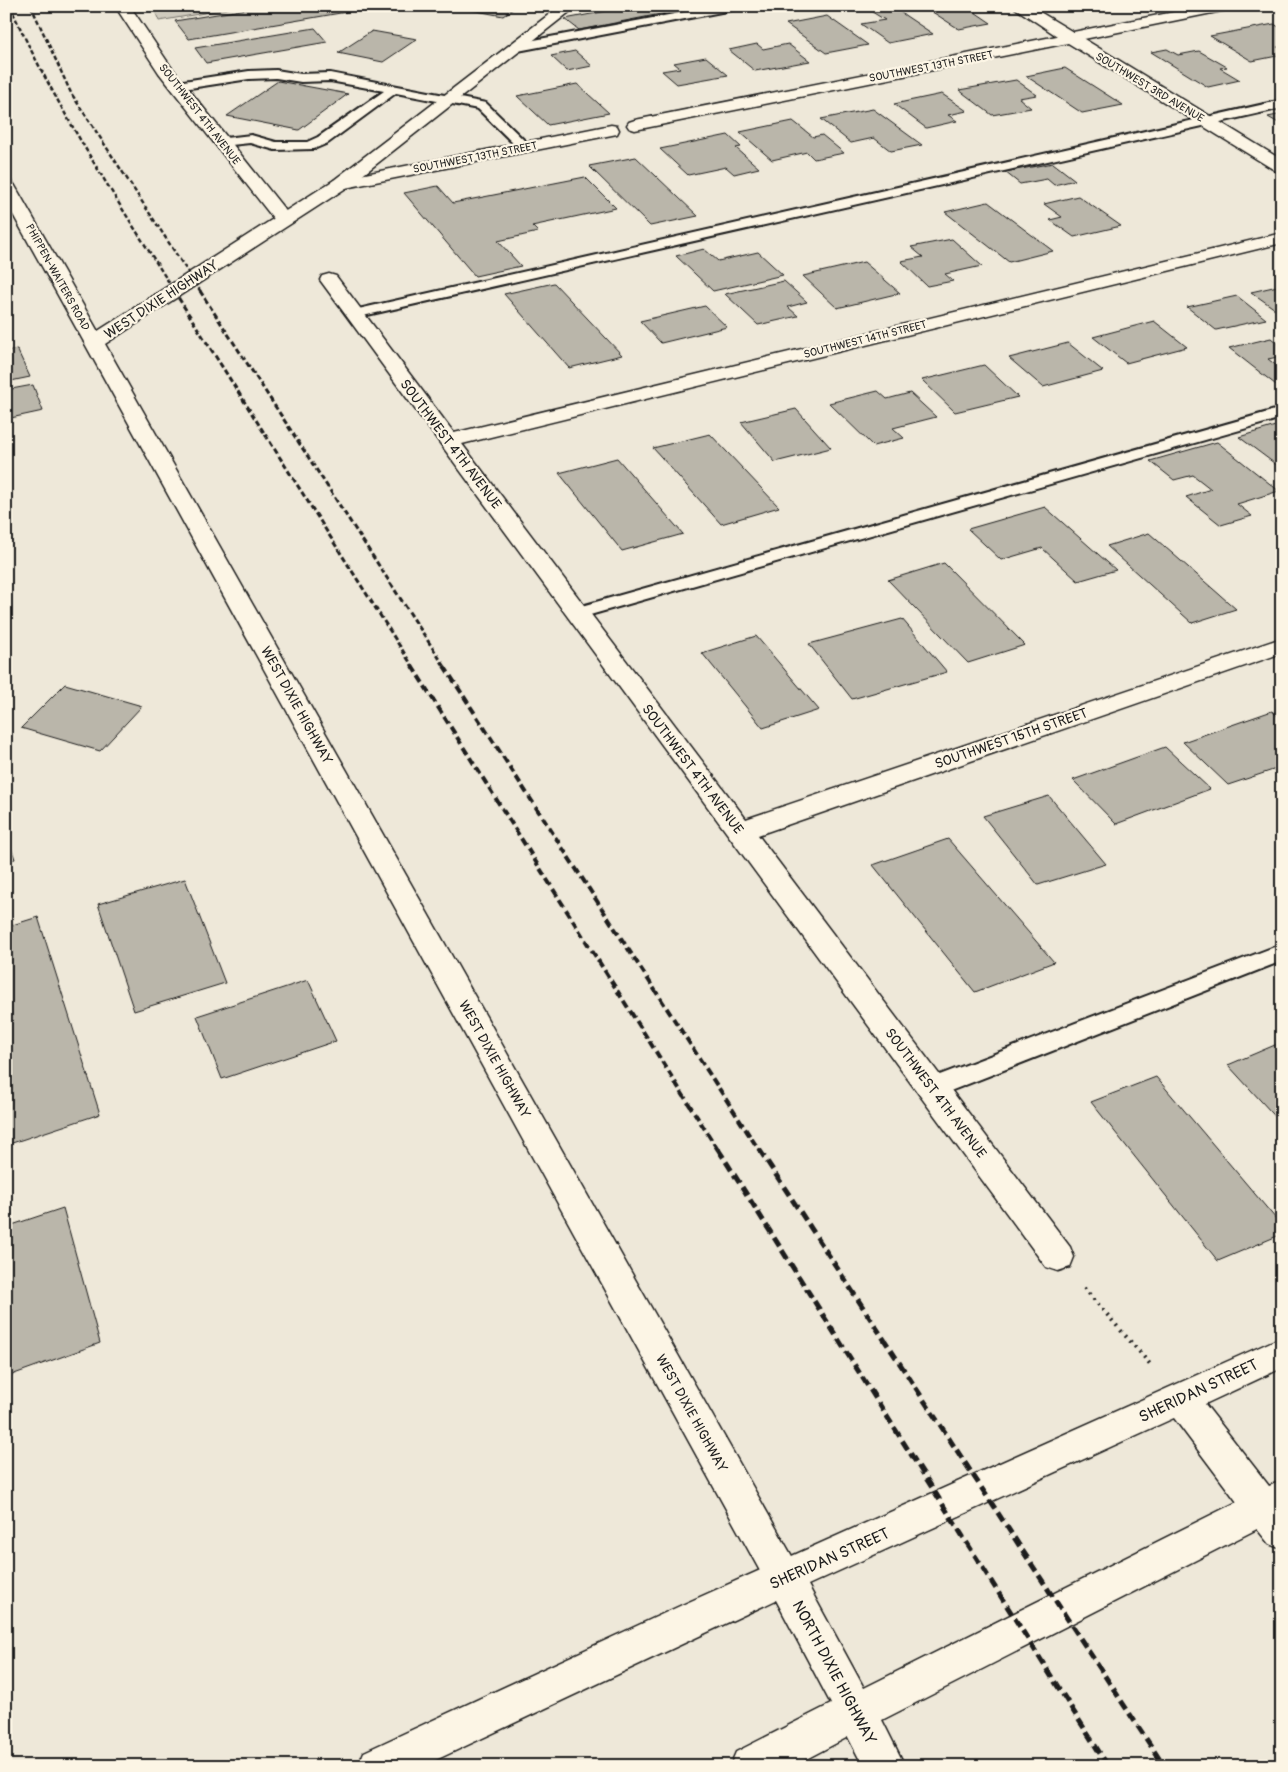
<svg xmlns="http://www.w3.org/2000/svg" width="1288" height="1772" font-family="Pangolin,sans-serif">
<rect width="100%" height="100%" fill="#eee8d9"/>
<filter id="ink" filterUnits="userSpaceOnUse"><feTurbulence type="fractalNoise" baseFrequency=".02" numOctaves="2"/><feDisplacementMap in="SourceGraphic" scale="10" xChannelSelector="R" yChannelSelector="G"/><feConvolveMatrix kernelMatrix="1 2 1 2 8 2 1 2 1" color-interpolation-filters="sRGB"/></filter>
<g filter="url(#ink)">
<path fill="#cfcabd" stroke="#76736c" d="M153 6H244L159 21Z"/>
<path fill="#bab6aa" stroke="#1c1c1c" d="M265 6H348L352 11 189 39 175 21Z
M450 6H517L503 16Z
M633 6H669L676 11 579 30 565 19Z
M891 6 933 34 888 43 861 24 885 20 869 10Z
M923 6H966L991 23 959 29Z
M827 16 868 45 826 53 786 24Z
M1274 24 1282 29V46L1277 47 1282 50V55L1252 61 1210 36Z
M315 28 327 42 206 63 195 48Z
M372 31 417 39 383 62 338 53Z
M757 44 763 49 788 44 810 61 755 71 729 50Z
M1167 49 1178 55 1199 51 1227 67 1220 68 1240 80 1208 87 1151 52Z
M575 51 592 66 567 71 551 56Z
M706 57 728 75 677 84 662 71 680 68 674 63Z
M1065 68 1123 105 1082 113 1026 76Z
M1016 80 1037 95 1019 98 1031 108 992 115 959 90Z
M278 81 348 94 299 130 227 116Z
M577 84 609 113 548 125 517 96Z
M942 94 967 111 948 115 957 121 926 128 894 104Z
M873 109 922 145 891 151 874 138 851 143 821 119Z
M1282 114V125L1268 117Z
M793 121 813 137 822 135 844 153 814 159 807 152 772 160 740 132Z
M728 135 741 147 736 148 759 168 734 174 726 167 688 175 660 149Z
M636 157 698 216 650 226 589 166Z
M1053 163 1075 180 1054 185 1047 179 1020 184 1005 172Z
M585 177 616 208 532 226 538 232 498 241 521 266 475 276 404 193 438 186 453 203Z
M1078 196 1121 226 1074 237 1050 220 1062 217 1044 204Z
M988 202 1053 251 1009 262 945 212Z
M952 239 982 266 945 274 953 281 927 286 901 261 923 257 911 247Z
M704 249 718 261 758 252 783 275 713 291 676 256Z
M864 262 900 293 837 308 803 276Z
M784 281 807 302 788 307 798 316 758 325 725 294Z
M554 283 622 355 569 368 504 294Z
M1282 285V314L1251 292Z
M1237 296 1266 319 1216 330 1187 307Z
M705 306 727 327 661 343 640 321Z
M1154 321 1187 347 1126 363 1093 337Z
M1271 338 1282 347V356L1268 359 1282 370V388H1280L1229 348Z
M1068 343 1103 371 1043 387 1009 358Z
M17 349 30 377 6 382V351Z
M984 365 1018 397 955 412 922 380Z
M33 385 43 411 6 419V390Z
M878 391 887 399 910 393 936 417 893 428 904 438 873 446 829 403Z
M796 409 831 448 775 462 741 422Z
M1282 424V469L1239 437Z
M710 434 779 507 721 524 653 448Z
M1217 442 1279 491 1237 504 1252 516 1221 525 1186 497 1211 489 1193 475 1174 480 1150 461Z
M617 458 683 534 622 551 559 473Z
M1045 507 1116 570 1078 581 1042 548 1001 560 968 529Z
M1149 533 1236 609 1192 623 1107 546Z
M944 563 1025 645 968 663 888 580Z
M902 619 947 672 852 699 809 644Z
M756 636 819 710 763 728 702 653Z
M65 684 142 706 100 751 21 728Z
M1272 711 1282 720V767L1228 785 1183 742Z
M1165 747 1210 789 1116 824 1073 780Z
M1049 796 1106 864 1038 885 983 816Z
M6 833 15 859 6 861Z
M948 839 1054 962 975 992 873 865Z
M185 879 225 983 134 1011 98 904Z
M38 917 100 1114 6 1145V927Z
M308 980 336 1041 222 1079 197 1016Z
M1282 1042V1124L1228 1065Z
M1156 1077 1282 1226V1234L1218 1261 1091 1102Z
M63 1208 100 1343 6 1377V1227Z"/>
<g fill="none" stroke-linecap="round" stroke-linejoin="round">
<g stroke="#1c1c1c" stroke-width="4">
<path id="service" d="M717 6H743L737 9 518 51 512 47 518 43Z
M276 70 301 74 330 73 486 103 531 147 530 150H520L478 109 396 93 328 143 314 149 275 150 250 143 222 146 216 142 217 139 251 135 276 142H307L318 137 384 91 330 81 301 82 276 78 249 79 177 90 171 86 177 82 249 71Z
M1282 100V108L354 318 349 317 347 314 349 311 354 310Z
M1282 408V418L583 617 577 619 571 617 568 613 571 609Z
M1282 944V961L940 1095 932 1097 924 1095 920 1088 924 1081Z"/>
</g>
<g stroke="#1c1c1c" stroke-width="3">
<path id="minor" d="M115 6H130L171 67 289 215 292 219 289 223 283 224 277 223 159 73Z
M1012 6H1030L1073 32 1204 6H1234L1227 10 1084 39 1282 160V172L1276 171 1068 43 635 130 629 128 627 125 629 122 635 120 1057 36Z
M611 125 617 126 619 130 617 134 340 189 334 188 331 184 334 180 340 179Z
M1282 233V243L462 444 746 819 1282 638V653L758 835 1070 1247 1074 1257 1070 1267 1058 1271 1046 1267 320 280 322 276 329 274 336 276 454 433Z"/>
</g>
<g stroke="#1c1c1c" stroke-width="3">
<path id="tertiary" d="M6 181 12 182 15 186 104 342 101 346 94 348 87 346 84 342 6 202Z"/>
</g>
<g stroke="#1c1c1c" stroke-width="3">
<path id="secondary" d="M560 6H577L346 188 105 344 797 1565 803 1578 797 1591 784 1596 771 1591 84 342 87 338 334 180Z"/>
</g>
<g stroke="#1c1c1c" stroke-width="3">
<path id="primary" d="M1282 1337V1368L1205 1404 1269 1486 1282 1481V1549L1269 1544 1257 1529 882 1720 905 1766H863L848 1737 793 1766H730L736 1752 831 1704 776 1600 423 1766H358L364 1752 682 1605ZM1174 1418 1237 1502 864 1688 808 1585Z"/>
</g>
<path stroke="#1c1c1c" stroke-width="4" stroke-dasharray="2 5" stroke-linecap="butt" d="M1084 1288 1150 1364"/>
<use href="#service" fill="#fcf5e5" fill-rule="evenodd"/>
<use href="#minor" fill="#fcf5e5" fill-rule="evenodd"/>
<use href="#tertiary" fill="#fcf5e5" fill-rule="evenodd"/>
<use href="#secondary" fill="#fcf5e5" fill-rule="evenodd"/>
<use href="#primary" fill="#fcf5e5" fill-rule="evenodd"/>
<path stroke="#1c1c1c" stroke-width="2.5" stroke-dasharray="4.5 2.5" stroke-linecap="butt" d="M10 6C55 106 116 199 175 292
M31 6 71 93 201 292"/>
<path stroke="#1c1c1c" stroke-width="3" stroke-dasharray="5.5 3" stroke-linecap="butt" d="M174 291 413 667
M200 291 445 667"/>
<path stroke="#1c1c1c" stroke-width="4" stroke-dasharray="8 4" stroke-linecap="butt" d="M412 666 718 1150
M444 666 759 1150"/>
<path stroke="#1c1c1c" stroke-width="5" stroke-dasharray="10 5" stroke-linecap="butt" d="M718 1149 1108 1766
M759 1149 1164 1766"/>
</g>
</g>
<g text-anchor="middle" stroke-width="4.5" stroke-linejoin="round" paint-order="stroke">
<g font-size="11" fill="#1c1c1c" stroke="#fcf5e5">
<text transform="translate(931 66) rotate(-11)" y="4">SOUTHWEST 13TH STREET</text>
<text transform="translate(1150 87) rotate(31)" y="4">SOUTHWEST 3RD AVENUE</text>
<text transform="translate(200 114) rotate(52)" y="4">SOUTHWEST 4TH AVENUE</text>
<text transform="translate(475 157) rotate(-11)" y="4">SOUTHWEST 13TH STREET</text>
<text transform="translate(58 277) rotate(61)" y="4">PHIPPEN-WAITERS ROAD</text>
<text transform="translate(865 339) rotate(-14)" y="4">SOUTHWEST 14TH STREET</text>
</g>
<g font-size="14" fill="#1c1c1c" stroke="#fcf5e5">
<text transform="translate(161 299) rotate(-33)" y="5">WEST DIXIE HIGHWAY</text>
<text transform="translate(451 444) rotate(53)" y="5">SOUTHWEST 4TH AVENUE</text>
<text transform="translate(297 705) rotate(61)" y="5">WEST DIXIE HIGHWAY</text>
<text transform="translate(1011 738) rotate(-19)" y="5">SOUTHWEST 15TH STREET</text>
<text transform="translate(693 769) rotate(53)" y="5">SOUTHWEST 4TH AVENUE</text>
<text transform="translate(495 1059) rotate(61)" y="5">WEST DIXIE HIGHWAY</text>
<text transform="translate(936 1093) rotate(53)" y="5">SOUTHWEST 4TH AVENUE</text>
<text transform="translate(692 1413) rotate(61)" y="5">WEST DIXIE HIGHWAY</text>
</g>
<g font-size="16" fill="#1c1c1c" stroke="#fcf5e5">
<text transform="translate(1198 1390) rotate(-25)" y="6">SHERIDAN STREET</text>
<text transform="translate(829 1558) rotate(-24)" y="6">SHERIDAN STREET</text>
<text transform="translate(835 1672) rotate(62)" y="6">NORTH DIXIE HIGHWAY</text>
</g>
</g>
<rect width="1288" height="1772" fill="none" stroke="#fcf5e5" stroke-width="25"/>
<rect x="12" y="12" width="1263" height="1747" fill="none" stroke="#1c1c1c" stroke-width="2" filter="url(#ink)"/>
</svg>
